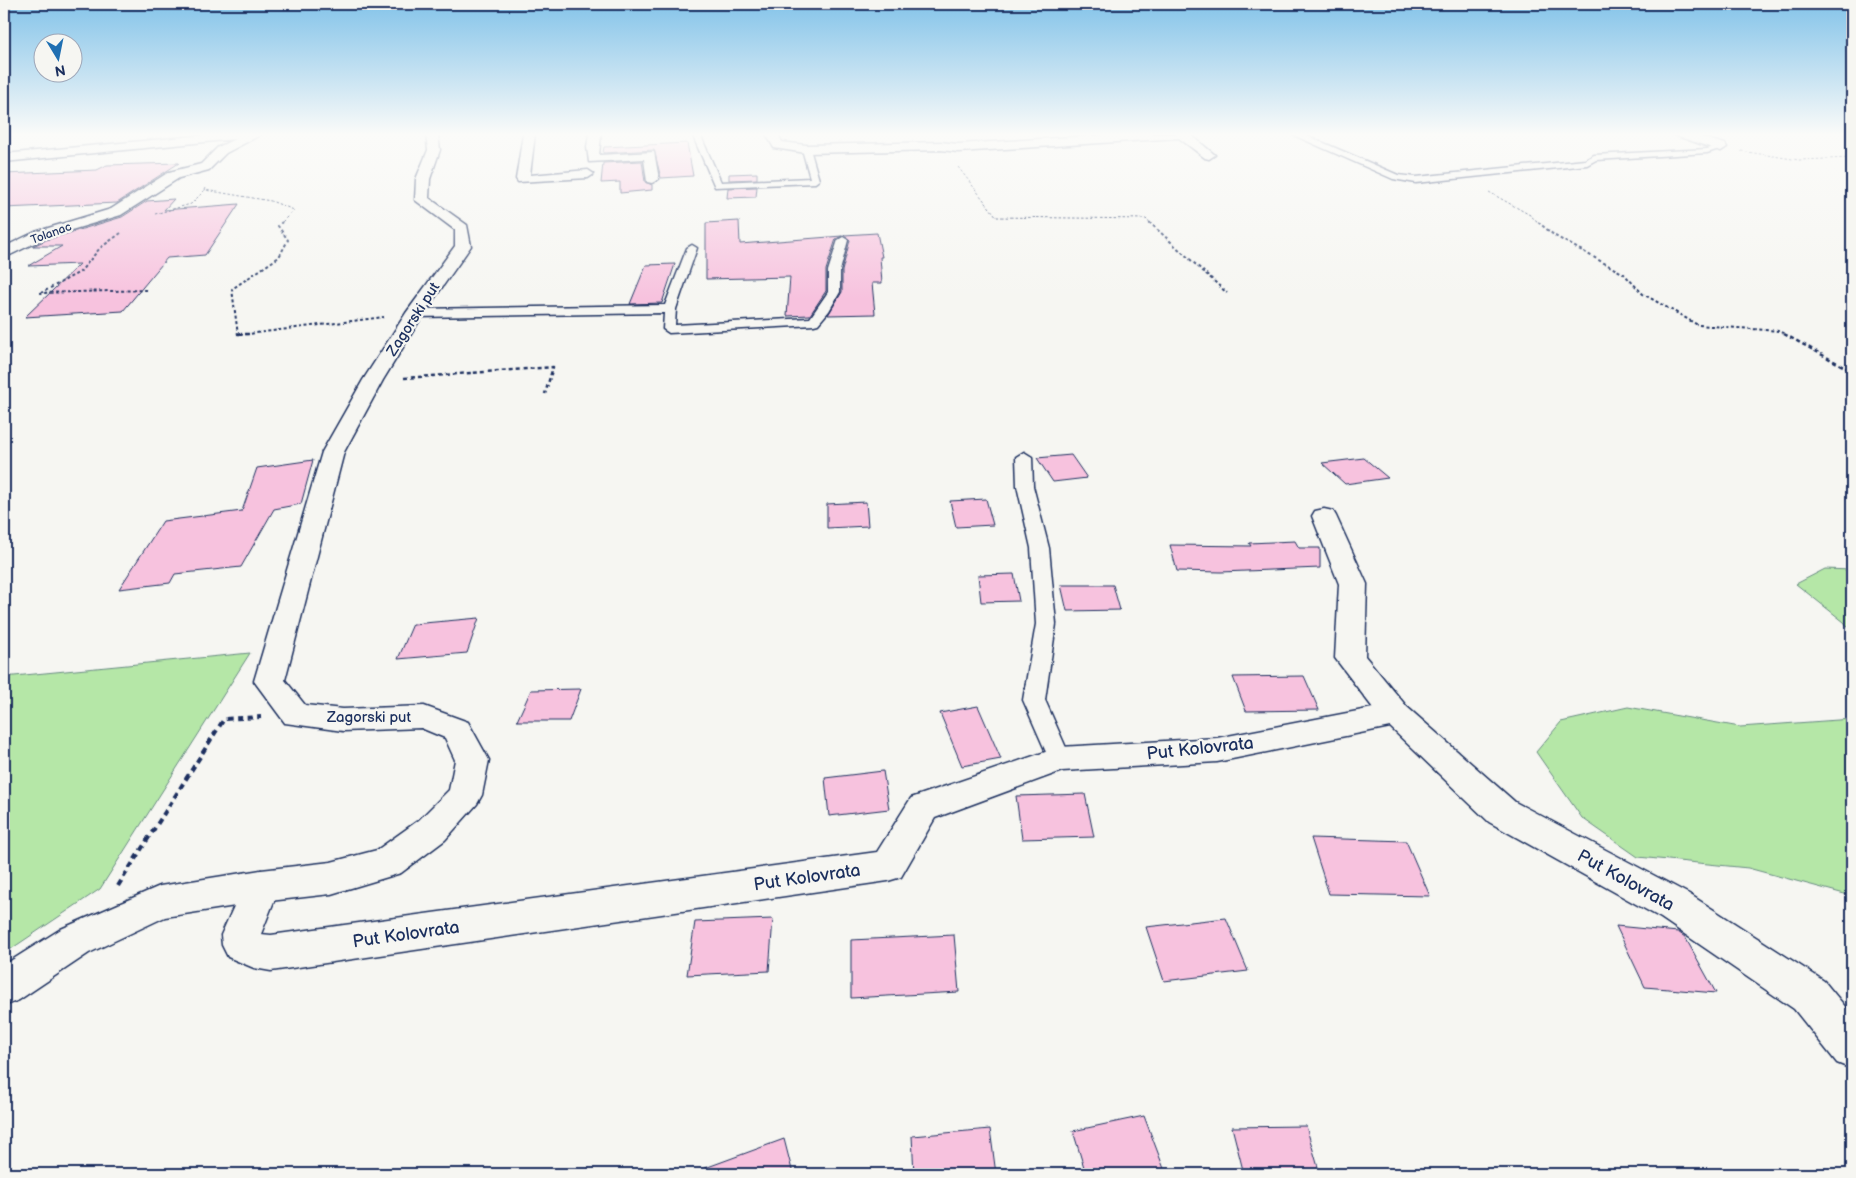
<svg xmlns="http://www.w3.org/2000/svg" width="1856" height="1178" font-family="'Balsamiq Sans',sans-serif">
<rect width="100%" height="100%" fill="#f6f6f2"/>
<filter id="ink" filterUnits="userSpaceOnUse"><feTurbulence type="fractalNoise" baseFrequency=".02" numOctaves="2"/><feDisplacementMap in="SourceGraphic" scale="10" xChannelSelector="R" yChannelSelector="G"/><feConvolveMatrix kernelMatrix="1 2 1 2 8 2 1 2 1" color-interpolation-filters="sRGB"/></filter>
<g filter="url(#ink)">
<path fill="#b5e7a7" stroke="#688b82" d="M1825 569 1852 570V632L1844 622 1796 584Z
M250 653 100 889 11 949 4 950V677Z
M1628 707 1740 727 1852 719V896L1748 868 1638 857 1582 818 1536 752 1561 722Z"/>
<path fill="#f7c2de" stroke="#1b2f5e" d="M687 143 693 176 661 178 654 150 603 153 604 147Z
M642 161 645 182 652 185V190L620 193V182L601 183 603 163Z
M179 163 117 203 4 208V174L97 170 107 165Z
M757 173V179L729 180V174Z
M757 187 756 197 727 198 728 188Z
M174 199 164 210 239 204 205 255 167 258 123 311 25 317 80 264 28 266 62 246H33L46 240 122 217 147 201Z
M739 221 740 244 842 236 836 239 826 270V291L810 315 787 316 790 277 706 279V223Z
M877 233 882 257H880L882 283H872L875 314 828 315 842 292V271L850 240 844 235Z
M675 264 662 303 630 304 646 265Z
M1071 455 1087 478 1053 482 1037 458Z
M1364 458 1388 478 1345 484 1322 463Z
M313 460 301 504 274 509 241 567 175 574 170 583 119 589 163 521 242 511 257 468Z
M986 499 993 525 956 527 950 501Z
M866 502 868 526 827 528V504Z
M1295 541 1299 548H1320V568L1221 572 1177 571 1170 545 1251 546 1249 543Z
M1014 574 1019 601 981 602 978 575Z
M1061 585H1113L1120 610 1067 611Z
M479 618 467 653 398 659 413 624Z
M1304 676 1319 710 1246 711 1233 677Z
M581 689 569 721H517L531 690Z
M978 706 1001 759 962 766 940 713Z
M883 771 889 809 829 816 825 778Z
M1085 794 1094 837 1022 839 1016 796Z
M1311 838 1406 841 1430 896 1329 894Z
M1226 918 1248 971 1164 981 1146 927Z
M773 919 769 971 687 975 695 922Z
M1616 926 1678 932 1685 937 1716 993 1645 987Z
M954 935 959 992 851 998V940Z
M1144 1116 1166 1174H1086L1073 1131Z
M1306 1126 1320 1174H1244L1232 1127Z
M990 1129 996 1174H914L912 1136Z
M784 1139 793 1174H698L697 1171Z"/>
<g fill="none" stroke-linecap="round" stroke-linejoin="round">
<g stroke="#1b2f5e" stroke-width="3">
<path id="service" d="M692 134H700L721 182 810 178 802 149 806 147 810 149 819 180 815 183 715 187Z
M1291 134H1303L1398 175 1416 177 1585 160 1594 155 1707 149 1721 145 1725 147 1707 153 1596 160 1587 165 1416 183 1393 179Z
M843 237 848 240 840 271V292L829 311 818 324 814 325 669 333 663 329 664 313 415 317 409 313 415 309 665 305 687 248 692 245 697 248 676 309 675 325 810 318 828 292V271L838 240Z
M1024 452 1032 457 1033 486 1049 548 1056 624 1045 700 1071 759 1068 765 1060 767 1052 765 1049 759 1023 700 1036 624 1031 548 1017 486 1016 457Z"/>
</g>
<g stroke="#1b2f5e" stroke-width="3">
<path id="minor" d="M216 134H262L226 153 209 170 179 178 121 215 45 238 4 258V247L35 232 111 209 169 172 201 164 218 147 235 139 4 162V154Z
M523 134H535L530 175 588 170 594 174 588 178 518 182 516 179Z
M589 134H601L599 155 654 152 659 179 652 183 647 182 644 159 589 162 587 147Z
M766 134H778L782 142 806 145 941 142 958 144 1122 134H1190L1215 155 1209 159 1205 158 1179 138 958 152 941 150 806 153 774 148Z
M1671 134H1690L1725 144 1727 147 1721 151Z
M1324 509 1333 511 1336 516 1367 584 1365 656 1407 707 1515 802 1689 894 1824 981 1852 1015V1069L1837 1063 1794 1009 1661 918 1489 822 1390 727 1217 762 1062 771 935 818 901 877 888 881 271 971 254 968 228 957 222 945 221 935 248 875 261 870 274 875 280 886 261 934 271 935 877 852 911 798 1060 747 1217 738 1373 708 1335 658 1339 584 1312 516 1315 511Z"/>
</g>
<g stroke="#1b2f5e" stroke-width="3">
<path id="secondary" d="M426 134H438L440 150 430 179 429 198 467 225 471 246 424 313 383 380 344 452 285 680 305 705 343 709 424 706 468 722 489 760 482 795 477 804 445 840 401 873 331 894 261 902 165 917 89 953 19 1000 4 1006V965L61 929 160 886 261 870 331 862 377 850 419 820 449 790 455 760 445 738 421 728 343 731 285 723 254 681 322 452 363 380 406 313 455 246V230L415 200 416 179 428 150Z"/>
</g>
<path stroke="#1b2f5e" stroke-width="1" stroke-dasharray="2.5 2" stroke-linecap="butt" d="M1741 151 1799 160 1852 158
M958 167 997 217 1146 219 1150 223
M206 188 205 190 271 201 294 210 281 223
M1489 192 1530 215 1539 223
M155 214 191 204 205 190"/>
<path stroke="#1b2f5e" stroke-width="2" stroke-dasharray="3 2.5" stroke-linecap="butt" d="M1149 222 1227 293
M1538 222 1555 236 1624 274 1643 294 1698 325 1779 331 1786 335
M121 233 100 248 80 272 41 293 147 290
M238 335 232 289 279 257 288 240 278 226 282 222
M240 335 384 317"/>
<path stroke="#1b2f5e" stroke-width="2.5" stroke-dasharray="4 3" stroke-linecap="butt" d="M238 334H250
M1784 334 1852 371
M404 378 553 367 545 394"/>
<path stroke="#1b2f5e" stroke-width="4" stroke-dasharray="6 4.5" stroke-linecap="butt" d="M118 886 224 719 261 717"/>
<use href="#service" fill="#f6f6f2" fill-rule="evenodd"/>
<use href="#minor" fill="#f6f6f2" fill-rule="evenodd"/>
<use href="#secondary" fill="#f6f6f2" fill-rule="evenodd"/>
</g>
</g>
<linearGradient id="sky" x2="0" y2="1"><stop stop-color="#83c3e9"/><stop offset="0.45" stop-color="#fbfbf9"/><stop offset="1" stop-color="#fbfbf9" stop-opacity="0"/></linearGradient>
<rect width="1856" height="299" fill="url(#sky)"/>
<g text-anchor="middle" stroke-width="4.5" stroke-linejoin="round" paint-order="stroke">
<g font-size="12" fill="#1b2f5e" stroke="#f6f6f2">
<text transform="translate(51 233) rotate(-20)" y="4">Tolanac</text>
</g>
<g font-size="15" fill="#1b2f5e" stroke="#f6f6f2">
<text transform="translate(413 319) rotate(-57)" y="5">Zagorski put</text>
<text x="369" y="722">Zagorski put</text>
</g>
<g font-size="18" fill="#1b2f5e" stroke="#f6f6f2">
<text transform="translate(1200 748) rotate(-6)" y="6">Put Kolovrata</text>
<text transform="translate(807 877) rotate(-8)" y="6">Put Kolovrata</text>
<text transform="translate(1626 880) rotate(29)" y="6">Put Kolovrata</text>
<text transform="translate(406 934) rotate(-8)" y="6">Put Kolovrata</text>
</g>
</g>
<rect width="1856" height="1178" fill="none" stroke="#f6f6f2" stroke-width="20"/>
<rect x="10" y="10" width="1836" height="1158" fill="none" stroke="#1b2f5e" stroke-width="2" filter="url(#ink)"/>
<g transform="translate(58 58) rotate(170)"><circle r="24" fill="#f6f6f2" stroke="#9ea6b7"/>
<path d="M0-4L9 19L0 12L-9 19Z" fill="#1f6fb2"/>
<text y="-8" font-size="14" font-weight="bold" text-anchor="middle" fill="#1b2f5e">N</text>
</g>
</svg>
